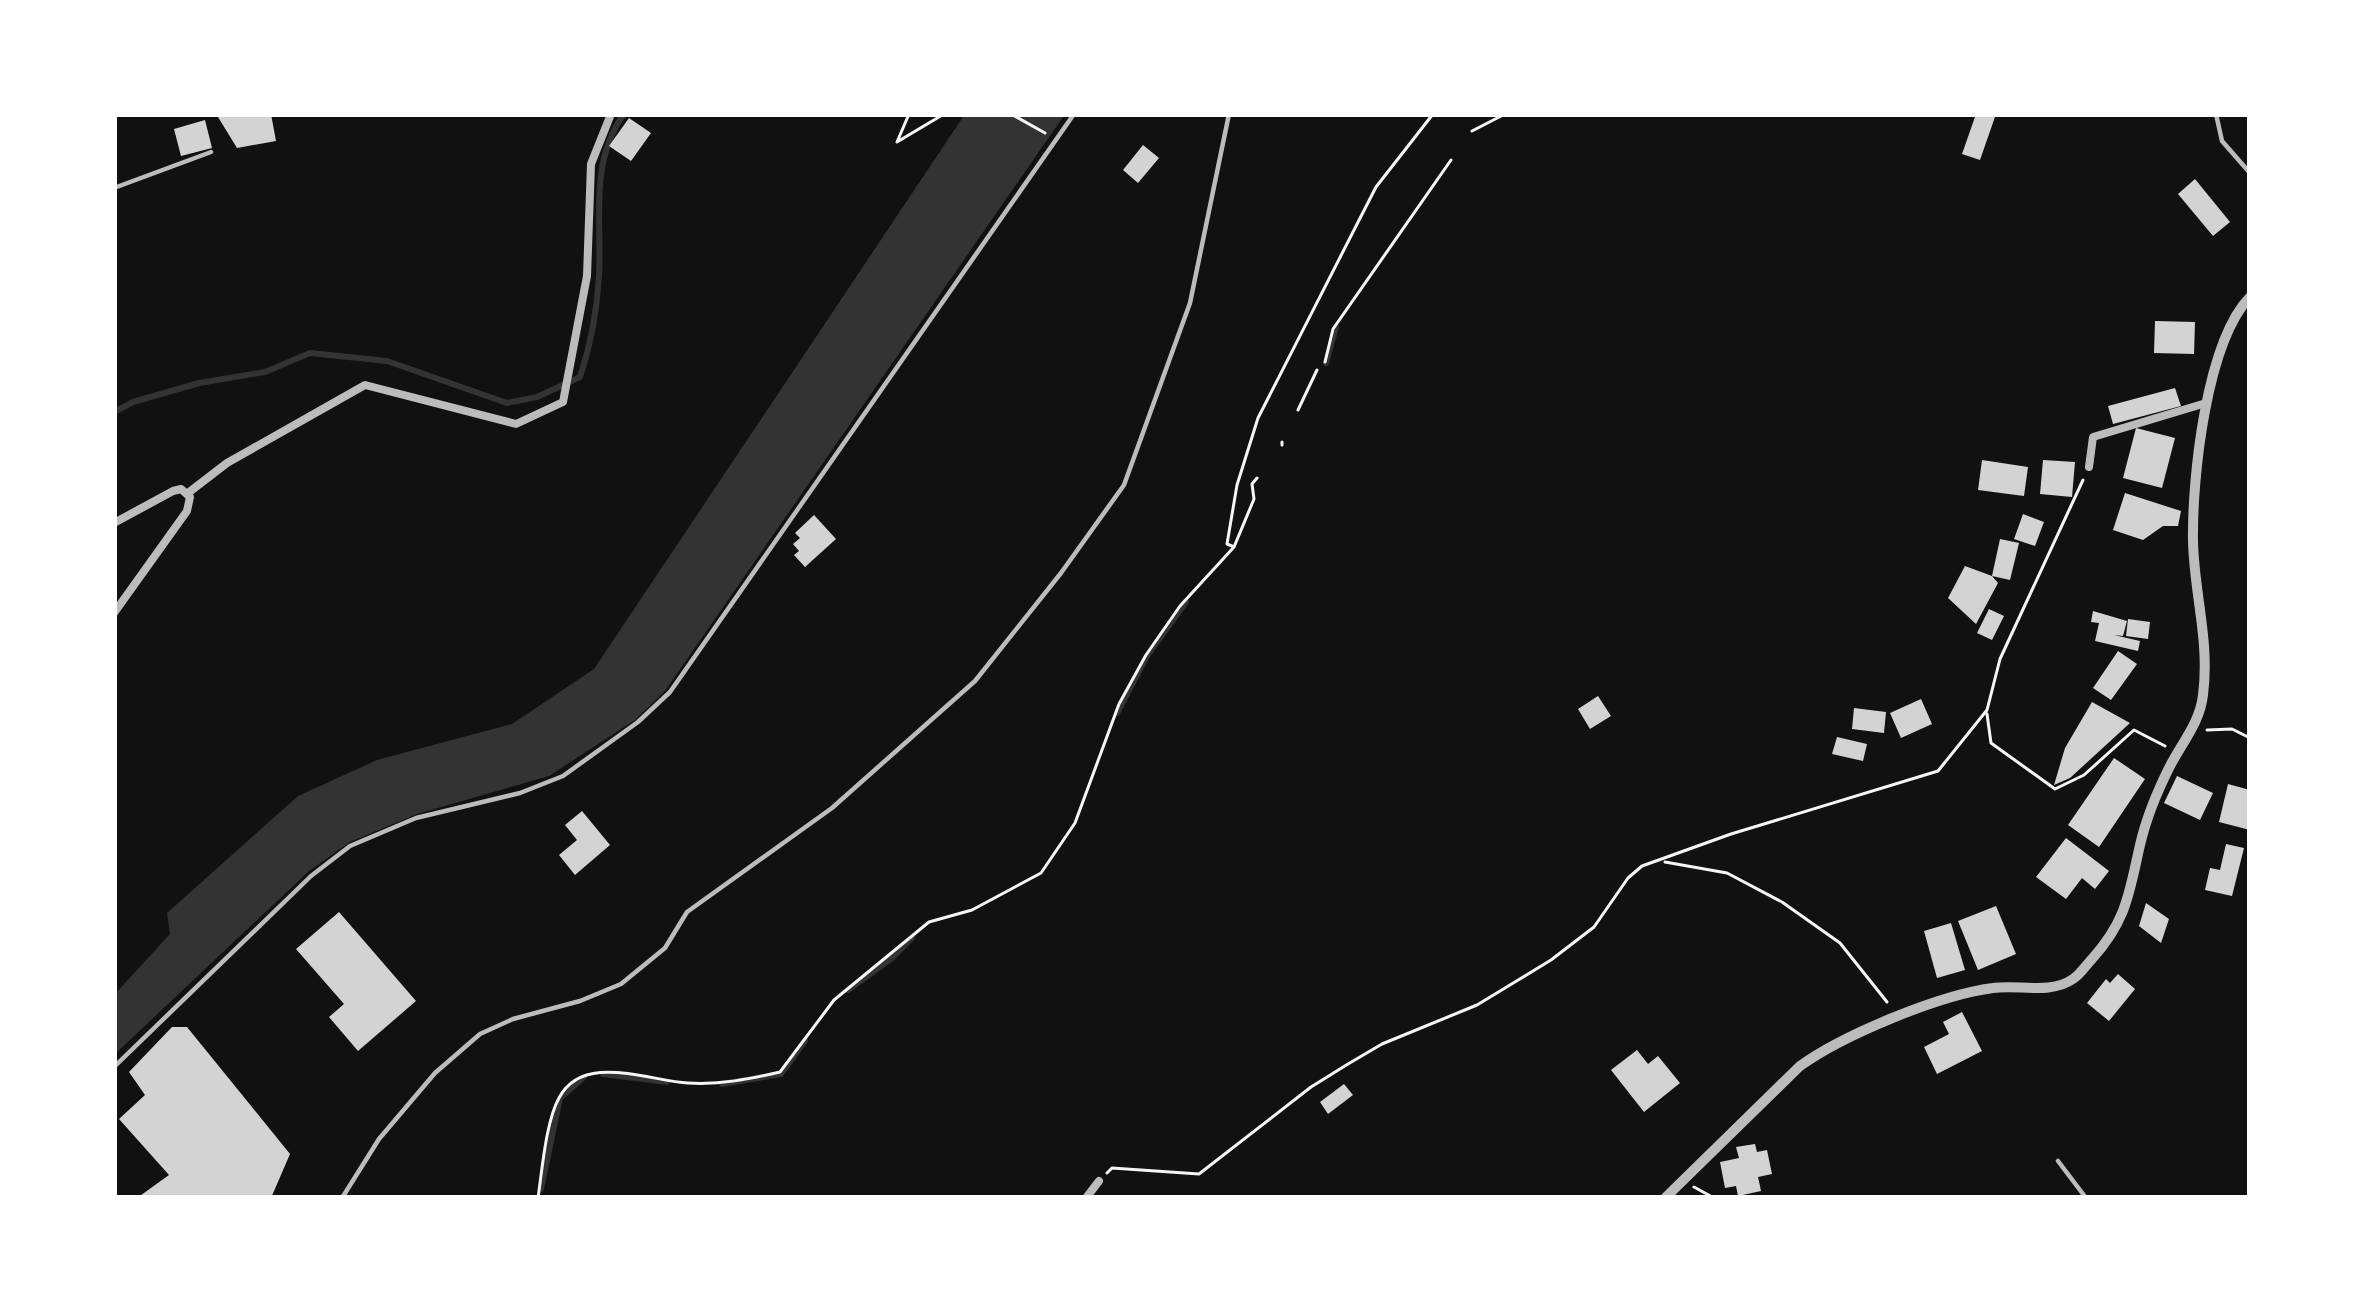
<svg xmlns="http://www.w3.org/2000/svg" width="2364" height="1312" font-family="Arial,sans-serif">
<rect width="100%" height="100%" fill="#111"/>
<path fill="#333" d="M965 114H1065L665 691 635 720 549 776 417 814 350 842 309 871 114 1055V995L170 934 167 913 298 796 377 760 512 724 594 669Z"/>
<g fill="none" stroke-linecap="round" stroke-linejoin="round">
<path stroke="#333" stroke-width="6" d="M1326 363 1336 327
M114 412 133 402 199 383 265 372 310 353 387 361 507 403 537 397 580 377C591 344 597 311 599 276 602 220 589 162 624 114
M1117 713 1147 656 1186 602
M848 990 892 958 912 938
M603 1074 667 1082
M722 1084 781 1074 805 1041
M541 1189 560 1098 584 1077"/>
</g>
<path fill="#d3d3d3" d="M237 114H271L276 141 237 148 218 117Z
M1976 114H1996L1980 160 1962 154Z
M629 118 651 133 631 161 609 146Z
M205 120 212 148 181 156 174 129Z
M1143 145 1159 158 1138 183 1123 170Z
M2195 179 2230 222 2213 236 2178 194Z
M2155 321 2195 322 2194 354 2154 353Z
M2175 388 2181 406 2113 424 2108 406Z
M2136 428 2175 438 2162 488 2123 478Z
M1982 460 2028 467 2024 496 1978 490Z
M2043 460 2075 462 2072 497 2040 494Z
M2125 493 2181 511 2178 526H2163L2143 540 2113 530Z
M2023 514 2044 522 2035 546 2014 539Z
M814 515 836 539 805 567 794 555 799 551 793 544 800 538 795 533Z
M2000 539 2019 543 2010 580 1992 576 1998 583 1976 624 1948 598 1965 566 1992 576Z
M1989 609 2004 616 1992 640 1977 633Z
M2093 611 2127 621 2123 636 2114 635 2140 641 2138 651 2095 641 2099 623 2091 622Z
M2128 619 2150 622 2148 639 2126 636Z
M2118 651 2137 664 2111 700 2093 688Z
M1598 696 1611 716 1590 729 1578 709Z
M1921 699 1932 724 1901 738 1890 713Z
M2092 702 2130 723 2070 778 2054 785 2065 748Z
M1854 708 1886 712 1884 733 1852 729Z
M1837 737 1867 744 1863 761 1832 754Z
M2114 758 2145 779 2099 847 2068 825Z
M2177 776 2213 793 2200 820 2164 803Z
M2228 784 2250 790V830L2219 822Z
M582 811 610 845 575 875 559 855 577 840 565 825Z
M2066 838 2109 871 2095 889 2082 878 2066 899 2036 877Z
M2226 844 2244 848 2232 896 2205 890 2210 868 2220 870Z
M2146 903 2169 919 2161 943 2139 926Z
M1996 906 2016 954 1978 970 1958 921Z
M339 912 416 1001 358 1051 329 1017 344 1004 296 949Z
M1951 923 1965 970 1937 978 1924 931Z
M2118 974 2135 989 2109 1021 2087 1003 2106 979 2110 983Z
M1962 1012 1982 1051 1937 1074 1924 1047 1949 1034 1943 1022Z
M172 1027H187L290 1154 271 1198H137L169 1175 119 1119 145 1095 129 1072Z
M1637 1050 1648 1064 1658 1056 1680 1083 1644 1112 1611 1070Z
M1344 1084 1353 1095 1328 1114 1320 1102Z
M1755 1144 1757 1152 1767 1150 1772 1174 1758 1177 1761 1191 1738 1196 1736 1186 1725 1188 1720 1162 1739 1158 1736 1147Z"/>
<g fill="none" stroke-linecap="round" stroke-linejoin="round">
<path stroke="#f5f5f5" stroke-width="3" d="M909 114 897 142 944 114
M1011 114 1045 133
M1472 131 1505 114
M1325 362 1333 329 1451 160
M1298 410 1317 370
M1282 445V442
M1232 546 1227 544 1237 485 1258 418 1376 187 1433 114
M1987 714 1991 743 2055 789 2084 775 2134 730 2165 746
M2207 730 2232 729 2250 738
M1665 862 1727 873 1782 902 1840 943 1887 1002
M1107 1173 1112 1168 1199 1174 1311 1087 1348 1064 1382 1044 1477 1005 1551 960 1594 927 1628 878 1642 866 1731 834 1938 771 1987 710 2000 659 2083 480
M1694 1187 1714 1198
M538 1198C542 1171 546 1121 559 1098 583 1052 649 1081 688 1083 720 1085 750 1079 780 1072L834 1000 929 922 972 910 1041 873 1075 823 1119 704 1146 655 1180 606 1234 547 1254 499 1252 484 1257 478"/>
<path stroke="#bcbcbc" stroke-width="4.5" d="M2216 114 2222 141 2250 173
M114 188 211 152
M114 1067 311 876 350 846 416 818 520 793 563 776 638 722 670 692 1074 114
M2058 1161 2086 1198
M114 1197 115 1198
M342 1198 379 1139 435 1073 480 1034 513 1019 580 1001 621 984 665 948 687 912 832 808 975 681 1061 573 1124 485 1190 303 1229 114"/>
<path stroke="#bcbcbc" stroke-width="8" d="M2089 467 2093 437 2206 403
M188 493 227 463 365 385 516 424 563 402 587 276 591 164 611 114
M114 523 173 491 181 489 190 497 187 511 114 613
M1086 1198 1099 1181"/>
<path stroke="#bcbcbc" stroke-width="10" d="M1665 1198 1800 1066C1843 1035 1939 995 1993 988 2018 984 2050 995 2073 979 2080 975 2086 965 2092 959 2127 920 2129 893 2140 845 2146 819 2157 792 2169 768 2181 744 2200 723 2203 695 2210 641 2194 593 2193 541 2192 479 2206 342 2250 297"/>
</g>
<rect width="2364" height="1312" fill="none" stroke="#ffffff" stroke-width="234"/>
</svg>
